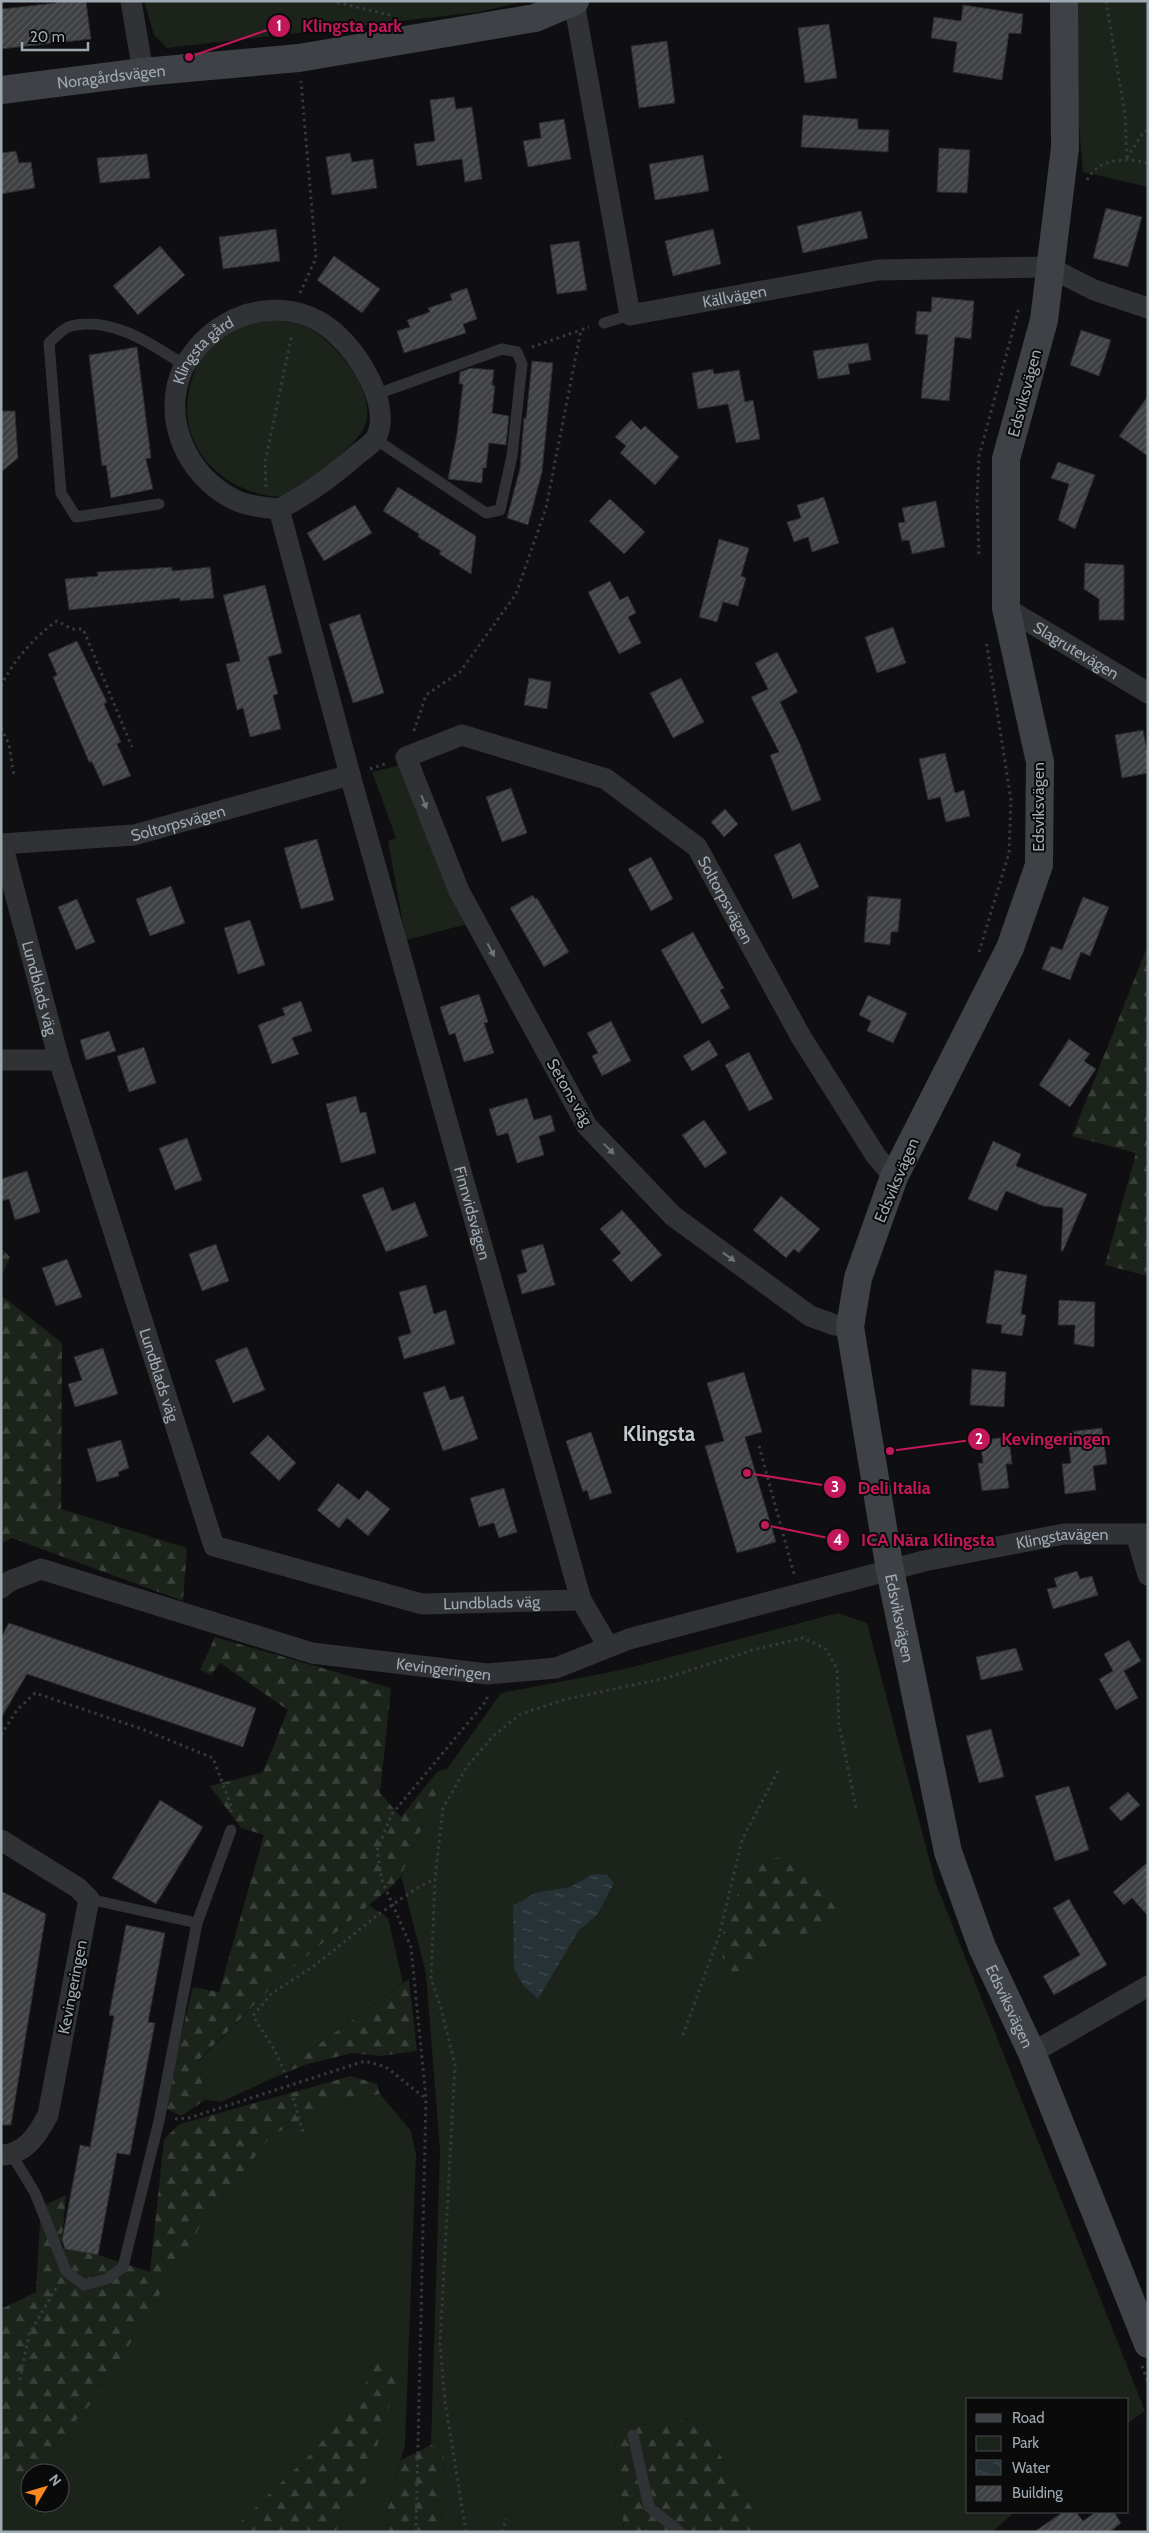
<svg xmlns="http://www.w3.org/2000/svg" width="1149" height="2533" font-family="Cabin,sans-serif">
<defs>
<pattern id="forest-firs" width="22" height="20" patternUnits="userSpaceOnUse" patternTransform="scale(1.25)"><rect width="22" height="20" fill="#1c231b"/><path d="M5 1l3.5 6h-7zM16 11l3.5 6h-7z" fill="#3a403a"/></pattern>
<pattern id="water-ripples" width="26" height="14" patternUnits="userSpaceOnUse" patternTransform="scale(1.25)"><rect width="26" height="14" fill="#273236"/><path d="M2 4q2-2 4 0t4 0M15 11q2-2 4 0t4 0" fill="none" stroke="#434d51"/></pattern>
<pattern id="building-hatch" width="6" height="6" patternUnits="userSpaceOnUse" patternTransform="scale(1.25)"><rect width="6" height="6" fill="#3e4044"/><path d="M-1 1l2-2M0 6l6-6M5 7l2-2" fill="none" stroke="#57595d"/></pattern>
</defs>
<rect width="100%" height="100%" fill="#0f0f11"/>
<path fill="#1c231b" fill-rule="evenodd" d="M144 1H526L479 12 167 48 154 35Z
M1068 1H1148V187L1083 172Z
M258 320C275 320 291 320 306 327 336 341 385 400 361 433 350 449 300 493 282 496 270 498 256 493 245 489 199 470 175 424 193 376 197 362 205 347 217 338 228 330 245 326 258 320Z
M401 765 471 923 406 940 388 841 396 838 372 772Z
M838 1613 867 1623 935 1881 1145 2411 1128 2423V2399H968V2512H1015L992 2532H766L699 2419 617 2427 615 2453 624 2532H441L444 2448 431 2445 440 2150 426 1974 401 1876 447 1769 501 1693 621 1670Z
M369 1905 388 1918 403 1983 269 2080 221 2102 205 2100 198 2062 285 1974Z
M380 2094 411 2131 416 2154 405 2445 381 2532H1V2477H26L198 2230 271 2136 336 2101ZM30 2473H60V2503H30Z"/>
<path fill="url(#forest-firs)" d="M1148 945V1276L1105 1265 1136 1153 1072 1136Z
M1 1248 10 1257 1 1278Z
M1 1295 62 1343 61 1509 187 1548 183 1601 12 1538 1 1544Z
M215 1637 391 1688 380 1793 401 1817 437 1772 447 1769 401 1876 391 1887 285 1974 198 2061 205 2100 181 2116 167 2109 169 2086 193 1987 219 1992 264 1835 241 1828 210 1786 263 1772 288 1710 220 1663 211 1675 200 1670Z
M779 1858C804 1872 823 1886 837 1911L815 1931 779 1942 725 1981 721 1938 750 1861Z
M409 1979 417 2051 381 2056 352 2053 304 2065 269 2080Z
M351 2076 377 2084 380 2094 336 2101 271 2136 198 2230 101 2392 26 2477H1V2309L36 2292 41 2207 66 2195 61 2248 98 2255 150 2272 164 2139 180 2124Z
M374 2348 399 2374 366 2481 335 2532H230L316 2449 366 2383Z
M699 2419 766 2532H624L615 2453 617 2427Z
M431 2445 444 2448 441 2532H381L401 2460Z"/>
<path fill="url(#water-ripples)" d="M594 1874 607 1875 614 1883 597 1915 579 1930 538 1999 523 1985 514 1969 513 1906 535 1893 570 1887Z"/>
<path fill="url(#building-hatch)" stroke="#292a2d" d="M56 1H86L91 39 1 49V9L56 3Z
M963 5 1023 14 1021 34 1009 33 1002 80 953 72 957 42 931 38 934 17 961 21Z
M829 24 837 78 805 83 798 28Z
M667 41 675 103 639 108 631 46Z
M454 97 456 109 472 107 482 179 465 182 462 159 417 166 414 144 435 141 430 100Z
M803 115 858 119V129L889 130 888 152 801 147Z
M564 119 571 159 528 167 523 141 541 138 539 123Z
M939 148 970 150 967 193 937 192Z
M16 151 19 163 31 162 35 188 1 194V153Z
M350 153 352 162 373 159 377 188 332 195 326 157Z
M147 154 150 178 100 183 97 158Z
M703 155 709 191 655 200 649 164Z
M1106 208 1142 217 1128 267 1093 258Z
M861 211 868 238 803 253 797 226Z
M276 229 280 261 223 269 219 237Z
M713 229 721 264 673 276 665 241Z
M579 241 587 290 557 294 550 245Z
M160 246 185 275 138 315 113 286Z
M334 256 380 289 362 313 317 280Z
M467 288 477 319 463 324 466 333 404 353 397 331 410 327 407 320 430 312 428 308 452 300 450 294Z
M932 297 974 301 971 339 955 337 949 401 921 398 928 335 915 334 917 311 931 312Z
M1081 330 1111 340 1099 376 1070 365Z
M868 343 871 360 848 364 850 374 818 379 813 351Z
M137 347 151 458 146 459 153 489 111 498 106 465 102 466 89 355Z
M532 361 553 363 542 472 528 525 507 518 520 468 524 418 526 419Z
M471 368 494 370 492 385 495 386 492 413 509 416 506 445 489 443 486 468H483L482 483 448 479 457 434 463 384H459L460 372Z
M713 369 714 374 739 370 745 402 753 400 760 439 736 443 728 404 698 409 692 373Z
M1148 396V456L1119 436Z
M1 411H15L18 458 1 472Z
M631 420 641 430 645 426 679 457 655 485 620 453 626 446 615 437Z
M1058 462 1095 475 1075 529 1058 520 1069 484 1051 478Z
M398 487 476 536 471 574 439 554 441 551 418 537 419 534 383 511Z
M824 497 839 543 812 552 808 537 794 542 787 522 801 518 797 505Z
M610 499 645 532 624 554 589 521Z
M936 501 945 547 912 554 909 540 902 541 898 523 905 522 902 508Z
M355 505 372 533 324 561 307 533Z
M719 539 749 548 741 576 746 578 738 606 723 602 717 622 699 617Z
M1085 563 1124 565V620H1099V599L1084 589Z
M172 567V571L210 567 214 598 180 601V598L69 610 65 579 98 576 97 572Z
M610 581 620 600 628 596 636 613 628 617 641 643 619 654 588 592Z
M265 585 282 653 268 657 278 694 273 695 281 729 250 737 243 708 237 710 226 664 240 661 223 595Z
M360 614 384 693 353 703 329 624Z
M893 627 906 663 877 673 865 637Z
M77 641 107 702 104 704 121 742 117 744 131 776 103 786 92 762H89L53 677 57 675 48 654Z
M777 652 798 692 780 702 800 744 821 800 792 811 770 755 779 752 751 697 768 689 755 663Z
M529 678 551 682 547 709 524 705Z
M681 678 704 722 673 738 650 693Z
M1143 730 1148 755V773L1122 778 1115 735Z
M945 753 955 793 964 790 970 816 946 822 940 797 928 800 919 759Z
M511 788 527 833 502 842 486 797Z
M725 809 738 824 724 837 711 822Z
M317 839 334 900 301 909 284 848Z
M800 843 819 887 793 899 774 855Z
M651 857 673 899 651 911 628 869Z
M171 886 185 923 150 936 136 899Z
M533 895 535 899 537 898 569 952 544 967 510 908Z
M868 896 901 899 898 932H891L890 945 864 942Z
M1083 897 1109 907 1090 956 1081 952 1070 980 1042 969 1051 946 1062 950Z
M77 899 95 942 76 950 58 907Z
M250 920 265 965 238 974 224 928Z
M693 932 724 988 720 990 730 1008 702 1024 661 950Z
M479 994 488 1022 484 1023 494 1053 464 1062 455 1033 449 1035 440 1007Z
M868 995 907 1013 893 1043 867 1031 871 1021 859 1015Z
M301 1001 312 1031 292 1038 299 1054 272 1064 258 1025 285 1015 282 1008Z
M611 1021 631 1061 602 1076 592 1056 598 1053 587 1033Z
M109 1031 116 1051 86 1060 80 1040Z
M1069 1039 1090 1054 1084 1061 1096 1069 1070 1107 1039 1085Z
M709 1040 718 1055 692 1071 683 1056Z
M144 1047 156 1083 129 1092 117 1056Z
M749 1052 773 1099 749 1111 725 1065Z
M356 1096 360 1113 366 1112 376 1153 341 1163 326 1104Z
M527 1098 534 1120 551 1115 555 1131 539 1136 544 1155 517 1163 508 1133 497 1136 489 1109Z
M704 1120 727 1153 705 1168 682 1135Z
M187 1138 202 1180 175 1190 159 1148Z
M993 1141 1021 1154 1016 1166 1087 1194 1063 1251H1061L1063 1208 1043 1206 1006 1191 997 1211 968 1199Z
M27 1171 40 1212 15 1220 9 1199 1 1201V1179Z
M383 1187 392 1211 415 1202 428 1236 386 1252 362 1195Z
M781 1196 820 1229 799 1253 794 1249 786 1258 753 1230Z
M622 1210 662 1255 631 1282 612 1260 621 1253 600 1229Z
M216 1244 229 1281 202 1291 189 1254Z
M543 1244 555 1285 522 1294 517 1275 527 1272 521 1250Z
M67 1259 82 1297 56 1306 42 1268Z
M995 1270 1027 1275 1021 1314 1026 1315 1022 1336 1001 1333 1002 1325 986 1323Z
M426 1285 434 1314 446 1310 455 1344 404 1359 398 1337 411 1333 399 1292Z
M1059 1300 1095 1302 1094 1347 1074 1344 1075 1325H1058Z
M247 1347 265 1390 233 1403 215 1360Z
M103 1348 118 1394 75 1407 68 1384 82 1380 74 1357Z
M972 1369 1006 1372 1004 1407 970 1405Z
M744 1372 762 1432 745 1437 776 1542 737 1553 705 1446 724 1441 707 1383Z
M445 1386 450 1400 463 1396 478 1439 443 1451 423 1393Z
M1102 1428 1107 1464 1093 1466 1096 1490 1065 1494 1062 1464 1071 1463 1067 1432Z
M591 1432 612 1493 590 1500 587 1490 583 1492 566 1441Z
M268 1435 296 1463 279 1481 250 1453Z
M1009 1437 1012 1464H1006L1009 1488 982 1491 978 1463H983L980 1440Z
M121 1440 129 1468 118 1472 119 1476 97 1482 87 1449Z
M338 1483 359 1500 367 1490 390 1509 368 1536 347 1518 339 1528 317 1510Z
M504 1488 517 1532 499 1538 494 1523 479 1527 470 1498Z
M1077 1571 1080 1579 1092 1576 1098 1595 1053 1609 1047 1589 1057 1587 1054 1578Z
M9 1623 256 1708 243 1747 27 1674 1 1718V1637Z
M1129 1640 1141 1661 1124 1671 1138 1698 1116 1710 1099 1679 1113 1671 1104 1654Z
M1016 1648 1023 1670 981 1680 976 1657Z
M991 1729 1004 1777 979 1783 966 1736Z
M1069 1786 1089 1850 1055 1861 1035 1796Z
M1128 1792 1140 1805 1121 1821 1109 1808Z
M160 1800 203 1827 156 1904 112 1878Z
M1148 1862V1916L1132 1898 1124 1905 1113 1892Z
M1 1891 46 1914 11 2125H1Z
M1069 1899 1107 1965 1054 1995 1043 1976 1080 1955 1053 1908Z
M126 1925 165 1933 148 2022 155 2023 130 2155 117 2153 98 2255 65 2249 62 2240 80 2145 90 2147 114 2016 109 2015Z
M1063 2512H1076L1083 2521 1096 2512H1114L1121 2523 1110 2532H1034Z"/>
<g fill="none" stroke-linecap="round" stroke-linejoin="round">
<path stroke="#36393d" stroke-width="3" stroke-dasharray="2.5 4" stroke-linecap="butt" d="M331 1 394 16
M1106 1 1125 115 1127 158
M1127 158 1143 133 1148 130
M1087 180C1099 157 1127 158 1148 163
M300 293 316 258 301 81
M532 347 581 330
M266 487 265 463 292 334
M979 554 977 500 979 456 1019 308
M1 686C13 661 35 636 57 621L72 629H83L132 747
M1 728 9 744 14 776
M414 731 426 695 460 672 516 594 546 508 581 330 589 327
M370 769 385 764
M979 952 1009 853 1011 800 986 640
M759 1446 794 1574
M1 1735 17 1710 35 1693 142 1729 213 1758 231 1806V1815
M417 1888 435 1879
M683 2035 719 1936 742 1840 779 1769
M287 2078 275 2051 253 2016 271 1994 314 1966 379 1914
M293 2098 303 2132
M175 2119 189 2118 365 2061 386 2067 425 2098
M1142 2366 1148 2382
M20 2380 29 2334 58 2285
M416 2532 426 2098 411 1947 382 1880 377 1850 392 1814 487 1700V1694
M466 2532 445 2402 440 2343 455 2065 440 2005 431 1979 435 1879 443 1808 466 1768 494 1735 521 1714 567 1699 666 1678 753 1650 803 1638 826 1649 837 1669 839 1724 856 1808
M502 2532 506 2519
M646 2532 647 2525"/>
<path stroke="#303236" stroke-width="11" d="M604 323 630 315
M375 439 486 513 500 510 512 456 522 364 517 352 502 349 377 394
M159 504 76 517 61 493 49 343C55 337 63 328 71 326 111 316 152 344 184 365
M89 1899 197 1923
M12 2155 35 2193 66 2271 84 2285 107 2279 123 2267 159 2121 197 1923 231 1830
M633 2435 649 2507 680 2532"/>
<g stroke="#303236" stroke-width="21">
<path d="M131 1 143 72"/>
<path id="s1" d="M574 2 630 315 878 270 1049 267 1094 290 1148 308"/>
<path id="s2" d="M279 509C265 508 248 506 235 500 186 476 160 417 184 366 187 360 193 354 197 348 231 307 293 296 334 332 359 354 392 405 376 438 373 443 364 449 359 453 334 475 309 494 279 509L350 775 581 1600 608 1646"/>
<path id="s3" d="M1006 608 1148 693"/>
<path id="s4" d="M1 844 134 835 350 775"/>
<path id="s5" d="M2 844 59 1060 214 1546 422 1604 581 1600"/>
<path d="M1 1060H59"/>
<path id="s6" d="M850 1327 835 1325 810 1316 673 1216 587 1126 459 891 406 757 462 735 606 779 697 847 801 1037 876 1156 894 1177"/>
<path d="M1136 1534 1148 1575"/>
<path id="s7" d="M1 1588 10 1581 41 1569 312 1653 487 1674 556 1668 629 1639 924 1561 1064 1534H1148"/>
<path d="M1 1840 78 1888 89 1899 48 2115C38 2134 25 2155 1 2155"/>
<path d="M1032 2053 1148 1986"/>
</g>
<g stroke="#3e4146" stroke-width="28">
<path id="s8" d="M1064 1 1065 148 1044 320 1006 459V608L1040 762 1039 865 1010 948 894 1177 858 1278 850 1327 890 1570 948 1852 982 1947 1032 2053 1148 2344"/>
<path id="s9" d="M1 90 143 72 299 58 535 18 575 1"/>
</g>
<path stroke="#36393d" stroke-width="3" stroke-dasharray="2.5 4" stroke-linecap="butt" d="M379 1914 417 1888"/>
</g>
<defs><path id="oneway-solid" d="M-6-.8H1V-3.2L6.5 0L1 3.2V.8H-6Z" transform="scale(1.25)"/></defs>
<g fill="#6d737a">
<use href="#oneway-solid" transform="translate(424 802) rotate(68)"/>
<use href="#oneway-solid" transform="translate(491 950) rotate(62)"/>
<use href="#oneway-solid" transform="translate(609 1149) rotate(46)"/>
<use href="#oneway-solid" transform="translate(729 1257) rotate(36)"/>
</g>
<g text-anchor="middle" stroke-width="4" stroke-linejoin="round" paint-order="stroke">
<g font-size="16" fill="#9fa9b2" stroke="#0a0a0b">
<text dy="6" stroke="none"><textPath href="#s9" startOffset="111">Noragårdsvägen</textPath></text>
<text dy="6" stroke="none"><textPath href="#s1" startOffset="424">Källvägen</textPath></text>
<text dy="6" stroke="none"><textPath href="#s2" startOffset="228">Klingsta gård</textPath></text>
<text transform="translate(1024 393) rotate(-75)" y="6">Edsviksvägen</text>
<text dy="6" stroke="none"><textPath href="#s3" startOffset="82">Slagrutevägen</textPath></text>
<text transform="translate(1038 807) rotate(-90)" y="6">Edsviksvägen</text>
<text dy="6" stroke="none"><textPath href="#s4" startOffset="179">Soltorpsvägen</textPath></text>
<text dy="6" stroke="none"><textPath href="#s6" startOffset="1132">Soltorpsvägen</textPath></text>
<text dy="6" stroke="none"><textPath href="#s5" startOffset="149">Lundblads väg</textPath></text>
<text transform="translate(570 1092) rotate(60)" y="6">Setons väg</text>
<text transform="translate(896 1180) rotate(-67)" y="6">Edsviksvägen</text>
<text dy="6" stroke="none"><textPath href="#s2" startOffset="1351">Finnvidsvägen</textPath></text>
<text dy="6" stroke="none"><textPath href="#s5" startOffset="554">Lundblads väg</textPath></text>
<text dy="6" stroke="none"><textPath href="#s7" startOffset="1098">Klingstavägen</textPath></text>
<text dy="6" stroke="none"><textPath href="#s5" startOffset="1019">Lundblads väg</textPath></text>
<text dy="6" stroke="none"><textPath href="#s8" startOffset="1671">Edsviksvägen</textPath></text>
<text dy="6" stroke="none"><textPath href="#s7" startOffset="461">Kevingeringen</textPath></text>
<text transform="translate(72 1987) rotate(-79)" y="6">Kevingeringen</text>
<text dy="6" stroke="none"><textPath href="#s8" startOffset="2076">Edsviksvägen</textPath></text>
</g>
<g font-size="21" font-weight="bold" fill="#c1c7ce" stroke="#0a0a0b">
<text x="659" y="1441">Klingsta</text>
</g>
</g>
<path fill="none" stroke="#c2185b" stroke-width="2" d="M189 57L279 26M890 1451L979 1439M747 1473L835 1487M765 1525L838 1540"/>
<g fill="#c2185b" stroke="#0a0a0b" stroke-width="2">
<circle cx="189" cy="57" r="5"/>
<circle cx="890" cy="1451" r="5"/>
<circle cx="747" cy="1473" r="5"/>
<circle cx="765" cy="1525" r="5"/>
<circle cx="279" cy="26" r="12"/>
<circle cx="979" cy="1439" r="12"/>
<circle cx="835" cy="1487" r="12"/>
<circle cx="838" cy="1540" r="12"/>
</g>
<g font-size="15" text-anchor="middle" font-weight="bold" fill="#fff">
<text x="279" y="31">1</text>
<text x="979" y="1444">2</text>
<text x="835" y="1492">3</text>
<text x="838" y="1545">4</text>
</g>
<g font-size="18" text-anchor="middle" font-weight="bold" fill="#c2185b" stroke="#0a0a0b" stroke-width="4" stroke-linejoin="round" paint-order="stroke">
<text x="352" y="32">Klingsta park</text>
<text x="1056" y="1445">Kevingeringen</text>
<text x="894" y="1494">Deli Italia</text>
<text x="928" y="1546">ICA Nära Klingsta</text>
</g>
<rect width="1149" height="2533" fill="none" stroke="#9fa9b2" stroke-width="5"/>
<rect x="966" y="2398" width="162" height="115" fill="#0a0a0b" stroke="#464a4e"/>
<rect x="976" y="2414" width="25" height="8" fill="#3e4146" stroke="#464a4e"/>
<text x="1012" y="2423" font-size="15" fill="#9fa9b2">Road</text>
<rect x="976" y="2436" width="25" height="15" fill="#1c231b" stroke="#464a4e"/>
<text x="1012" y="2448" font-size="15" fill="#9fa9b2">Park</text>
<rect x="976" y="2460" width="25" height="15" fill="url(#water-ripples)" stroke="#464a4e"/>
<text x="1012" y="2473" font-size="15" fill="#9fa9b2">Water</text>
<rect x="976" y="2486" width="25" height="15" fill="url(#building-hatch)" stroke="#464a4e"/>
<text x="1012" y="2498" font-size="15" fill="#9fa9b2">Building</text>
<g transform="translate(45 2488) rotate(52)"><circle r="24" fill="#0a0a0b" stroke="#464a4e"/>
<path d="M0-4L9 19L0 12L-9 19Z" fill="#f88820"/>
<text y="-8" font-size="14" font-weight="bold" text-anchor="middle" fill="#9fa9b2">N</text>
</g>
<path d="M22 42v8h66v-8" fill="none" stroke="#9fa9b2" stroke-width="2.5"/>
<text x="30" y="42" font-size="15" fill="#9fa9b2" stroke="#0a0a0b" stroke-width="4" paint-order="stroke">20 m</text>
</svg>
